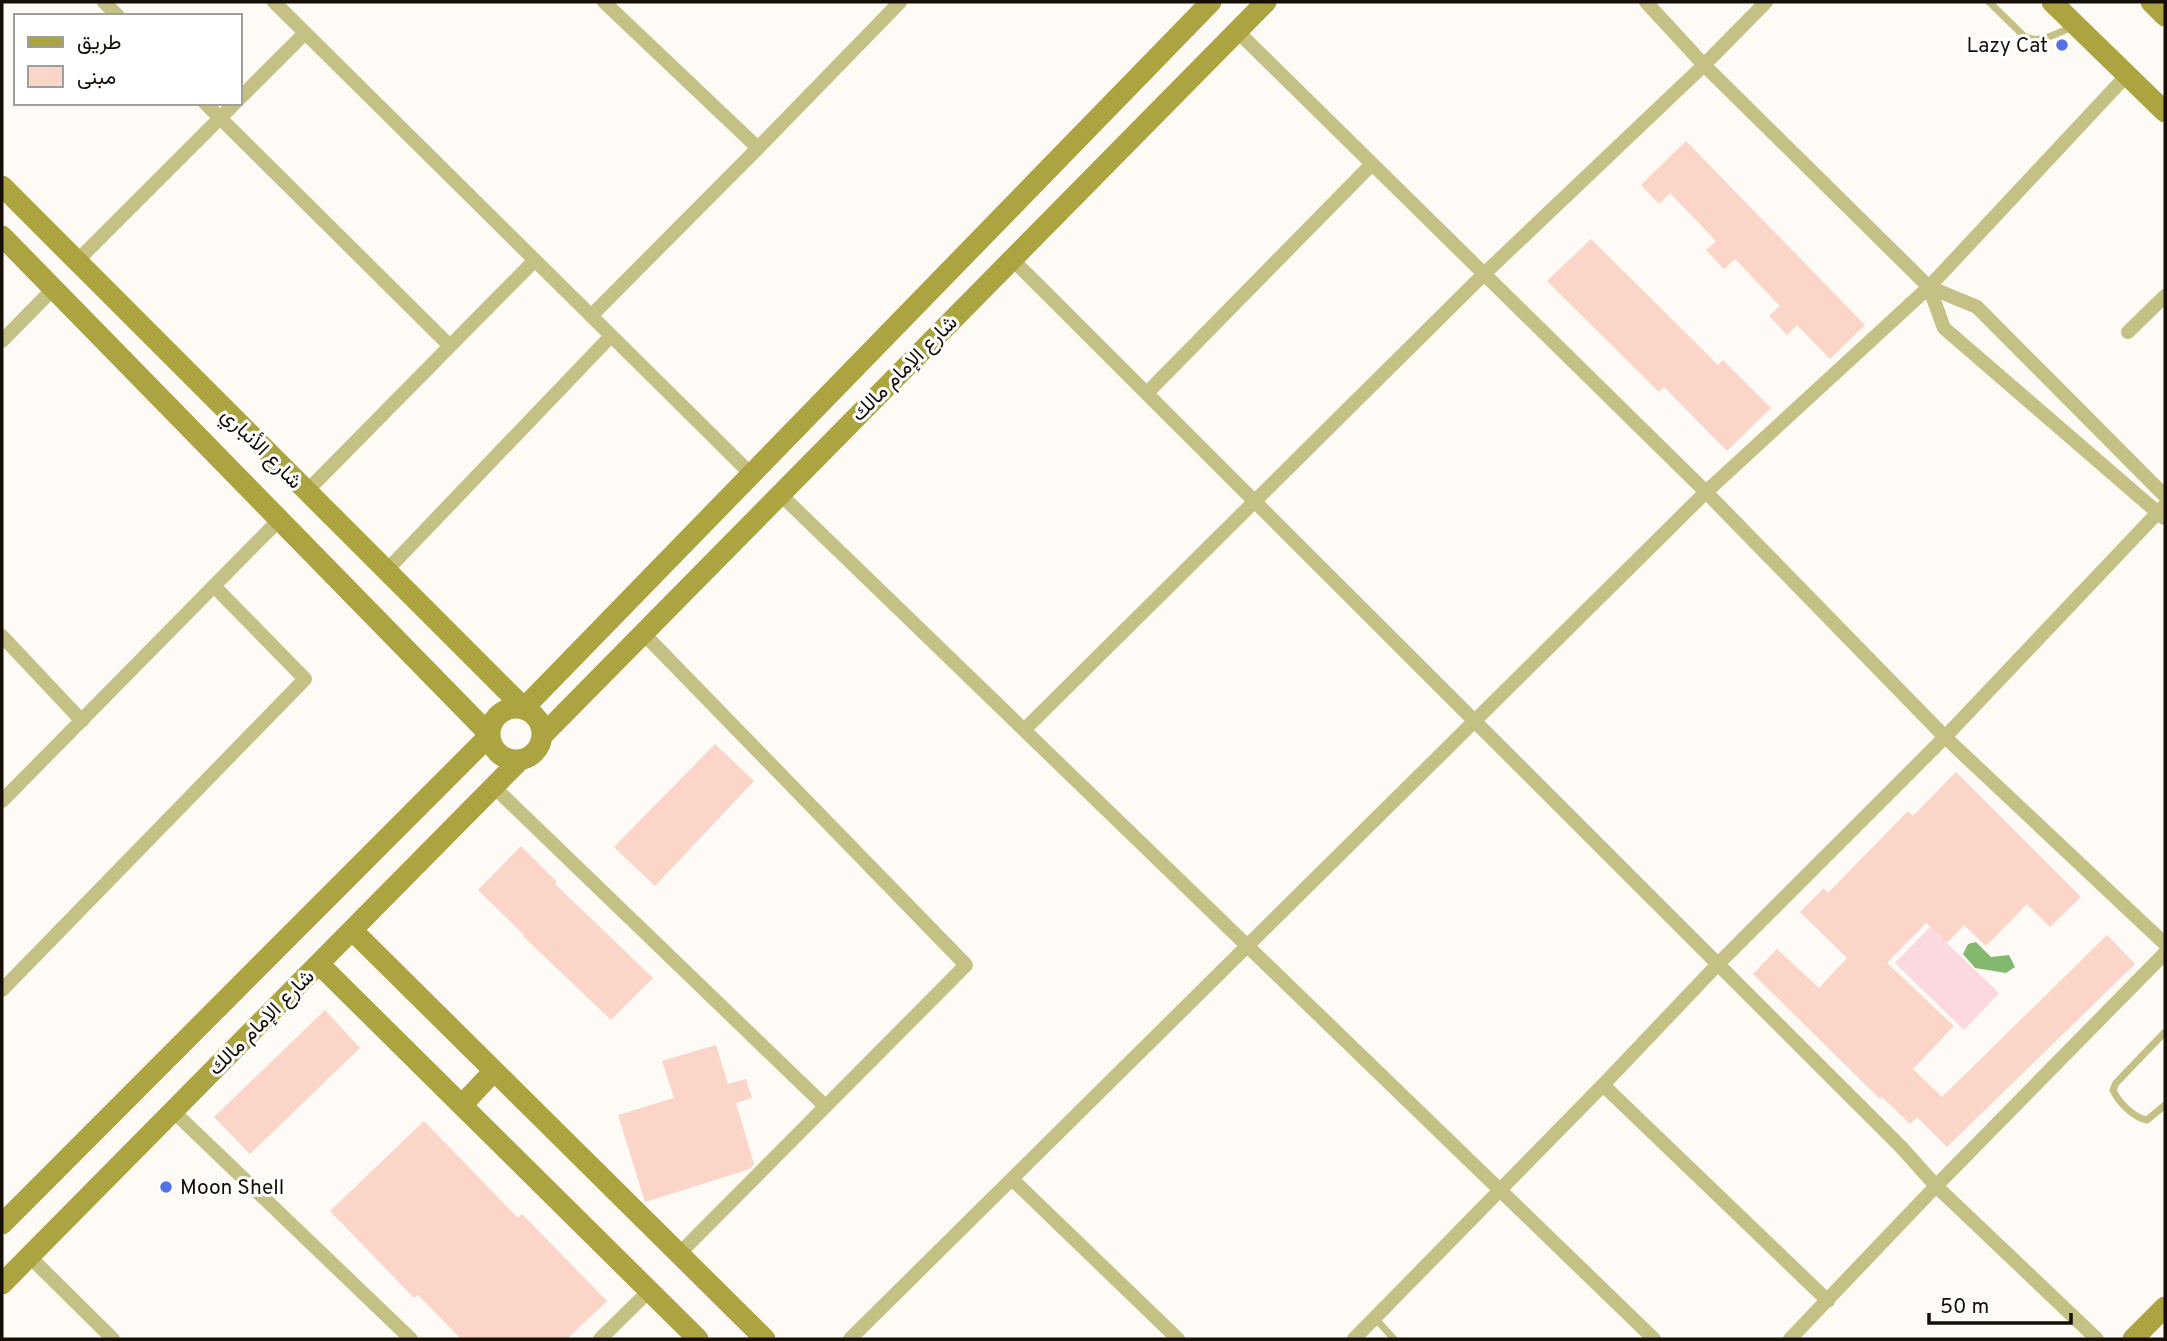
<svg xmlns="http://www.w3.org/2000/svg" width="2167" height="1341" font-family="Overpass,Vazirmatn,sans-serif">
<rect width="100%" height="100%" fill="#fefaf6"/>
<path fill="#fcd9df" d="M1930 927 1999 993 1964 1030 1895 963Z"/>
<path fill="#83b96e" d="M1976 942 1991 957 2009 955 2015 967 2006 973 1975 968 1963 954 1968 944Z"/>
<path fill="#fbd5c8" d="M1686 141 1865 325 1830 359 1797 325 1787 335 1769 316 1780 306 1735 259 1724 269 1706 250 1716 241 1670 193 1659 204 1641 185Z
M1591 239 1718 365 1723 360 1771 408 1727 451 1664 387 1659 392 1547 281Z
M715 744 754 781 655 886 614 847Z
M1956 772 2081 897 2050 927 2027 904 1986 946 1964 925 1947 943 1926 923 1887 963 1954 1026 1913 1069 1942 1097 2107 935 2135 964 1947 1147 1917 1117 1910 1124 1882 1097 1880 1099 1753 974 1777 949 1819 988 1847 958 1800 912 1824 888 1828 893 1908 811 1913 816Z
M521 846 557 882 555 884 653 978 611 1020 523 936 524 935 478 890Z
M325 1010 360 1048 250 1154 214 1117Z
M716 1045 728 1084 746 1079 752 1098 736 1103 754 1164 750 1169 645 1202 618 1115 674 1098 662 1061Z
M424 1121 518 1218 522 1214 607 1301 567 1339H461L418 1295 414 1298 330 1211Z"/>
<g fill="none" stroke-linecap="round" stroke-linejoin="round">
<path stroke="#c5c185" stroke-width="7" d="M1989 2 2025 37C2041 44 2057 33 2072 27
M2165 1032 2116 1083 2113 1090C2118 1102 2134 1118 2147 1120L2165 1105
M1375 1318 1394 1339"/>
<path stroke="#c5c185" stroke-width="14" d="M104 2 118 16
M274 2 751 474
M604 2 758 148
M1646 2 1704 65 1929 287 1977 307 2165 496
M1237 31 1706 492 1945 737 2165 505
M240 98 305 33
M205 103 450 346
M1012 259 1902 1148 1936 1186 2165 953
M77 261 235 103
M1929 287 1944 328 2164 518
M591 316 758 148 900 2
M2128 332 2165 296
M2 341 53 289
M1147 393 1372 164
M306 492 535 260
M780 494 1654 1339
M386 571 611 336
M643 633 966 965 679 1254
M2 636 82 721
M1024 730 1484 274 1704 65 1766 2
M494 787 825 1106
M2 801 279 520
M2 990 305 679 214 586
M1603 1085 1718 964 1945 737 2165 944
M173 1111 411 1339
M1013 1180 1178 1339
M29 1256 113 1339
M600 1339 649 1291
M850 1339 1706 492 1929 287 2127 75
M1354 1339 1603 1085 1828 1301
M1790 1339 1936 1186 2097 1339"/>
<path stroke="#aca440" stroke-width="21" d="M2052 2 2165 112
M2151 2 2165 16
M2 186 524 708 1211 2
M2 236 490 735 2 1224
M490 734a26 26 0 1 1 52 0a26 26 0 1 1-52 0Z
M543 735 1266 2
M352 930 765 1339
M319 964 698 1339
M462 1105 494 1071
M2 1284 520 760
M2133 1339 2165 1307"/>
</g>
<g fill="#5272e6" stroke="#fff" stroke-width="2.5">
<circle cx="2062" cy="45" r="7"/>
<circle cx="166" cy="1187" r="7"/>
</g>
<g text-anchor="middle" stroke-width="6" stroke-linejoin="round" paint-order="stroke">
<g font-size="21" fill="#150f07" stroke="#fff" text-anchor="end">
<text x="2048" y="52">Lazy Cat</text>
<text x="180" y="1194" text-anchor="start">Moon Shell</text>
</g>
<g font-size="21" fill="#150f07" stroke="#fff">
<text transform="translate(904 368) rotate(-45)" y="7">شارع الإمام مالك</text>
<text transform="translate(262 448) rotate(45)" y="7">شارع الأنباري</text>
<text transform="translate(261 1022) rotate(-45)" y="7">شارع الإمام مالك</text>
</g>
</g>
<rect width="2167" height="1341" fill="none" stroke="#150f07" stroke-width="7"/>
<rect x="14" y="14" width="228" height="91" fill="#ffffff" stroke="#a19f9c" stroke-width="2"/>
<rect x="28" y="37" width="35" height="10" fill="#aca440" stroke="#a19f9c" stroke-width="2"/>
<text x="77" y="49" font-size="21" fill="#150f07">طريق</text>
<rect x="28" y="66" width="35" height="21" fill="#fbd5c8" stroke="#a19f9c" stroke-width="2"/>
<text x="77" y="84" font-size="21" fill="#150f07">مبنى</text>
<path d="M1929 1313v10h142v-10" fill="none" stroke="#150f07" stroke-width="3.5"/>
<text x="1940" y="1313" font-size="21" fill="#150f07" stroke="#ffffff" stroke-width="5" paint-order="stroke">50 m</text>
</svg>
